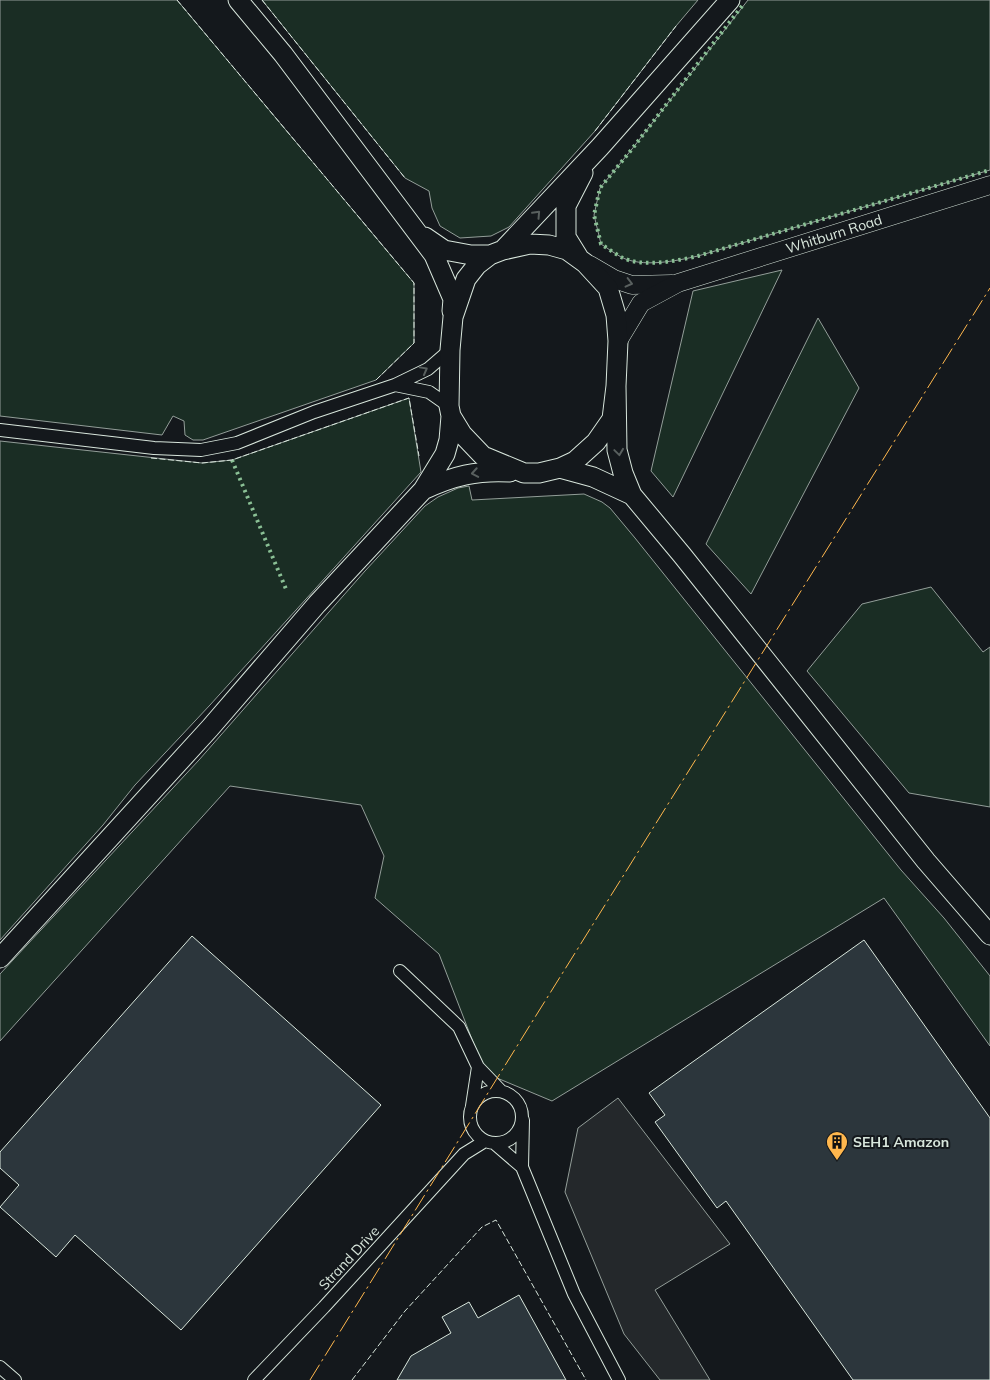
<svg xmlns="http://www.w3.org/2000/svg" width="990" height="1380" font-family="Mulish,sans-serif">
<rect width="100%" height="100%" fill="#14181c"/>
<path fill="#1a2d24" stroke="#939e99" d="M0 0H177L414 283V343L376 380 203 440H193L185 435 184 421 173 416 162 435 0 416Z
M262 0H698L676 26 595 131 509 227 491 236 460 238 440 226 432 208 429 191 405 178Z
M748 0H990V170L698 256C676 261 642 268 621 257 614 253 607 248 601 244L594 215 600 188 632 149Z
M782 270 673 497 651 471 693 291Z
M818 318 859 388 751 594 706 544Z
M409 398 421 472 210 705 135 785 103 825 0 940V441L202 463 232 460Z
M469 486 472 500 584 494 602 502 610 508 635 538 901 870 944 918 990 976V1046L884 898 552 1101 485 1073 439 954 375 898 384 856 361 805 230 786 0 1041V974L199 760 365 571 425 506 438 497 458 488Z
M931 587 983 652 990 647V807L909 793 807 671 862 604Z"/>
<path fill="#24282b" stroke="#939e99" d="M618 1098 730 1244 655 1290 710 1380H660L624 1334 565 1192 578 1128Z"/>
<path fill="#2c363c" stroke="#d8e6dc" d="M192 936 381 1105 181 1330 75 1235 56 1257 0 1207 19 1185 0 1168V1152Z
M864 940 990 1118V1380H853L726 1201 717 1208 655 1122 665 1115 649 1093Z
M519 1295 566 1380H397L411 1356 451 1333 442 1317 469 1302 478 1318Z"/>
<g fill="none" stroke-linecap="round" stroke-linejoin="round">
<g stroke="#d8e6dc" stroke-width="14">
<path id="minor" d="M395 385 429 392 449 406
M0 430 154 448 201 450 237 443 314 412 395 385 428 369 450 350
M400 971 459 1027 478 1067 501 1091
M470 1117a26 26 0 1 1 52 0a26 26 0 1 1-52 0Z
M472 1106 478 1067
M523 1120 522 1167 574 1294 619 1380
M494 1143 522 1167
M0 1367 15 1380
M254 1380 324 1307 464 1154 485 1141"/>
</g>
<g stroke="#d8e6dc" stroke-width="19">
<g id="secondary">
<path d="M590 265 614 279 632 285 672 284"/>
<path id="s1" d="M618 341 641 303 678 283 990 185"/>
</g>
</g>
<g stroke="#d8e6dc" stroke-width="21">
<path id="primary" d="M238 0 283 54 434 255 453 299 452 311
M425 237 444 250 471 255H490
M530 244 549 245 567 250 585 263 608 288 616 315 618 341 616 386 612 419 596 442 575 461 560 468 539 473H524L483 456 462 434 451 416 449 406 450 350 453 317 466 279 477 265 490 255 503 250Z
M503 250 600 147 730 0
M579 258 566 237V206L583 173
M616 386 617 450 623 473 632 495 682 555 926 861 990 935
M560 468 593 477 632 495
M423 490C453 476 477 470 510 472
M0 958 210 728 317 604 423 490 445 454 449 440 451 416"/>
</g>
<use href="#minor" stroke="#14181c" stroke-width="12"/>
<use href="#secondary" stroke="#14181c" stroke-width="18"/>
<use href="#primary" stroke="#14181c" stroke-width="19"/>
<path stroke="#8ac095" stroke-width="4" stroke-dasharray="2.5 4" stroke-linecap="butt" d="M742 6 632 149 600 188 594 215 601 244C607 248 614 253 621 257 642 268 676 261 698 256L990 170
M232 460 286 589"/>
<path stroke="#d8e6dc" stroke-width="1" stroke-dasharray="6 2.5" stroke-linecap="butt" d="M177 0 414 283V343L376 380
M262 0 405 178
M595 131 676 26
M151 458 202 463 232 460 409 398 419 456
M352 1380 405 1311 482 1227 496 1220 586 1380"/>
<path stroke="#ffb74d" stroke-width="1" stroke-dasharray="18 4 2.5 4" stroke-linecap="butt" d="M310 1380 527 1030 990 288"/>
</g>
<defs><path id="oneway-chevron" d="M-2-3.5L2.5 0L-2 3.5" fill="none" stroke-width="1.6" stroke-linecap="round" stroke-linejoin="round" transform="scale(1.25)"/></defs>
<g stroke="#59605f">
<use href="#oneway-chevron" transform="translate(537 214) rotate(-47)"/>
<use href="#oneway-chevron" transform="translate(629 283) rotate(14)"/>
<use href="#oneway-chevron" transform="translate(424 370) rotate(-29)"/>
<use href="#oneway-chevron" transform="translate(619 452) rotate(82)"/>
<use href="#oneway-chevron" transform="translate(475 473) rotate(170)"/>
</g>
<defs>
<g id="building-pin" transform="scale(1.125)"><path d="M0 17L-7.5 6A9.5 9.5 0 1 1 7.5 6Z" fill="#ffb74d" stroke="#14181c"/><path d="M-4-6H4V6H1V3H-1V6H-4ZM-2.5-4.3h1.7v1.8h-1.7ZM.8-4.3h1.7v1.8H.8ZM-2.5-1h1.7V.8h-1.7ZM.8-1h1.7V.8H.8Z" fill="#111"/></g>
</defs>
<g fill-rule="evenodd">
<use href="#building-pin" x="837" y="1142"/>
</g>
<g text-anchor="middle" stroke-width="4" stroke-linejoin="round" paint-order="stroke">
<g font-size="14" fill="#d8e6dc" stroke="#14181c">
<text dy="5" stroke="none"><textPath href="#s1" startOffset="250">Whitburn Road</textPath></text>
<text transform="translate(349 1258) rotate(-47)" y="5">Strand Drive</text>
</g>
<g font-size="14" font-weight="bold" fill="#d8e6dc" stroke="#14181c" text-anchor="start">
<text x="853" y="1147">SEH1 Amazon</text>
</g>
</g>
</svg>
